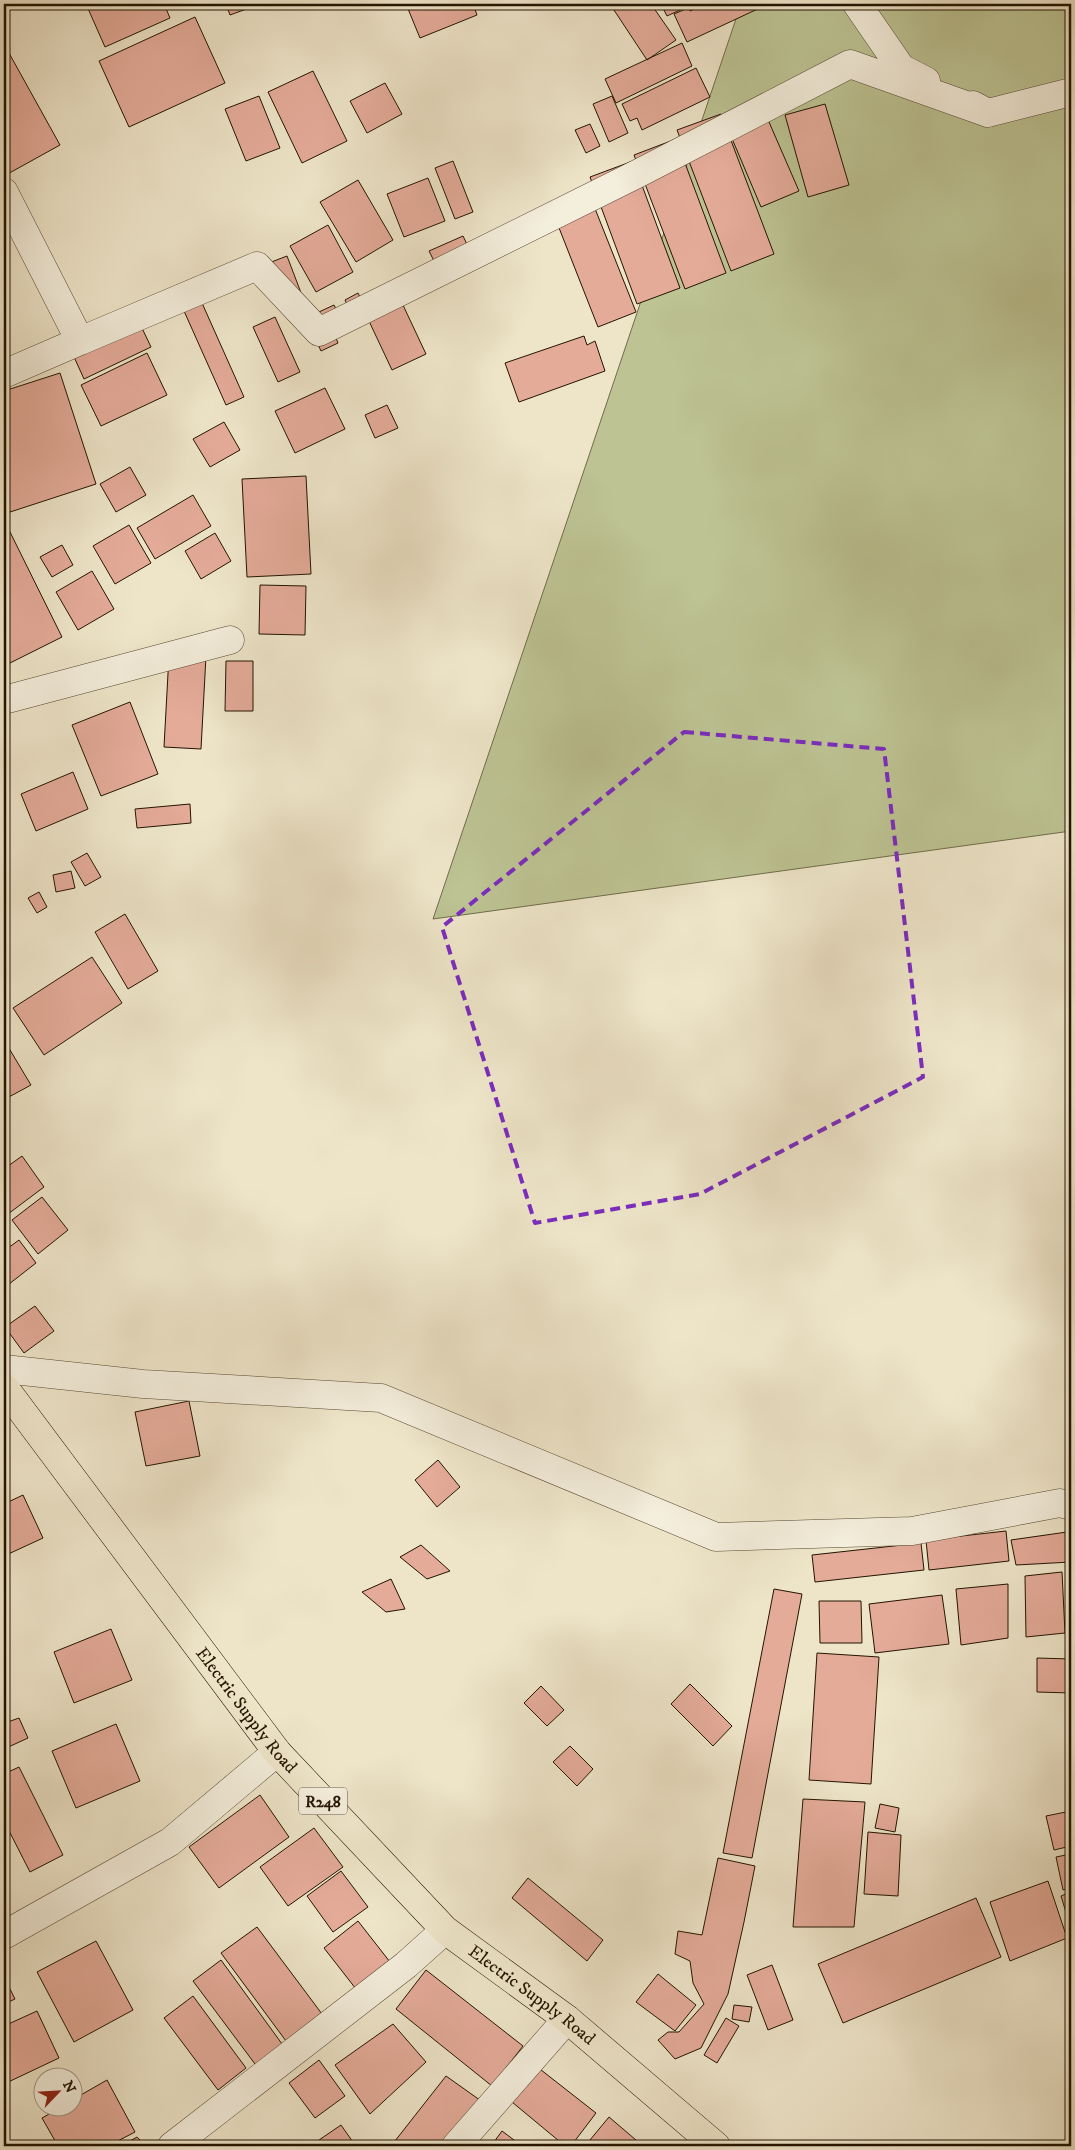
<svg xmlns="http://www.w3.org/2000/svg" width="1075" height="2150" font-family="'IM FELL DW Pica',serif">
<rect width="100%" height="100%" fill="#eee5c9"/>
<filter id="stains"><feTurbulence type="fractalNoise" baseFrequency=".004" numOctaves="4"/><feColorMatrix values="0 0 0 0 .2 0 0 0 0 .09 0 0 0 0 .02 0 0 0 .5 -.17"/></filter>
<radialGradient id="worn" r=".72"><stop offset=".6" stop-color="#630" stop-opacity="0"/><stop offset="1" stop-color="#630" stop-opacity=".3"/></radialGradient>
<path fill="#bdc393" stroke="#706c4a" d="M741 4H1071V831L433 919Z"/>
<path fill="#e4ab99" stroke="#231400" d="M86 4H164L170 18 105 47Z
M226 4H260L230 15Z
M406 4H473L477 15 420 38Z
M610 4H651L676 40 647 60Z
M661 4H693L667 16Z
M706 4H763L764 6 687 42 674 14 688 8 690 11Z
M195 17 225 83 129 127 99 61Z
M682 43 692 66 616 103 605 79Z
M4 44 60 145 4 176Z
M696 68 710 97 642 130 637 118 630 121 622 104Z
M313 71 347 141 302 163 268 92Z
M385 83 402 114 367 133 350 101Z
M259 96 280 148 246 161 225 109Z
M612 96 628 133 609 142 593 104Z
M759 99 799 191 761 207 722 115Z
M825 104 849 185 808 197 785 115Z
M721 114 774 254 731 271 677 130Z
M590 124 600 146 586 153 575 130Z
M676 139 726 273 685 289 634 155Z
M453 161 473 212 455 219 435 168Z
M633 161 680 288 637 304 590 177Z
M428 178 445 221 404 237 387 194Z
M358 180 393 240 356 262 320 202Z
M590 196 636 312 598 327 552 210Z
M328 225 353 272 316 292 290 246Z
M463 236 478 267 445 283 429 251Z
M287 256 303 298 261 266Z
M358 293 368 314 354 320 345 300Z
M202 303 244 397 226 405 184 311Z
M402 303 426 354 392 370 368 319Z
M131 305 151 347 84 379 65 337Z
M334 305 344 326 333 331 338 343 321 351 306 318Z
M275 317 300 372 278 382 253 327Z
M584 336 587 345 595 341 605 371 519 402 505 363Z
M147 353 167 395 101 426 81 385Z
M60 373 96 484 4 514V391Z
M325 388 345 429 295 453 275 411Z
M387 405 398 428 375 438 365 415Z
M224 422 240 450 210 467 193 439Z
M130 467 146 495 116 512 100 484Z
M306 476 311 574 247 577 242 479Z
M193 495 211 526 155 559 137 528Z
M129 525 151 563 115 584 93 546Z
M9 530 62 637 4 666V533Z
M215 533 231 561 201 579 185 551Z
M62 545 73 565 52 577 40 557Z
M92 571 114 609 78 630 56 592Z
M260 585 306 586 305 635 259 634Z
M169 655 206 656 201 749 164 747Z
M226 661H253V711H225Z
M130 702 158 774 101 796 72 725Z
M73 772 88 809 36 831 21 794Z
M190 804 191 823 137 828 135 809Z
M87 853 101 877 85 886 71 862Z
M71 871 75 888 56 892 53 875Z
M39 892 47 907 37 913 28 898Z
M125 914 158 971 128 989 95 932Z
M92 957 122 1003 44 1055 13 1008Z
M4 1040 31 1085 7 1098 4 1092Z
M22 1156 44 1187 4 1217V1169Z
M42 1197 68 1230 38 1254 12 1220Z
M19 1240 36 1263 4 1288V1251Z
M35 1306 54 1331 24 1353 5 1327Z
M189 1401 200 1456 146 1466 135 1412Z
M438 1460 460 1487 437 1507 415 1480Z
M23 1495 43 1538 4 1556V1504Z
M1006 1531 1009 1561 929 1570 926 1540Z
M1067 1532 1071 1533V1562L1016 1565 1011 1540Z
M921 1543 924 1570 815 1582 812 1555Z
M421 1545 450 1571 427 1579 400 1557Z
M1062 1572 1065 1633 1026 1637 1025 1576Z
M391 1579 405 1609 386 1612 362 1592Z
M1008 1584V1638L961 1645 956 1589Z
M774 1589 802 1594 752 1858 723 1853Z
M942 1595 949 1644 875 1653 869 1604Z
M819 1601H861L862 1643H820Z
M111 1629 132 1680 74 1703 54 1652Z
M817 1653 879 1657 871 1784 809 1780Z
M1037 1658 1071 1659V1693L1037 1692Z
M690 1684 732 1726 713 1746 671 1704Z
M541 1686 564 1710 547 1726 524 1703Z
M19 1718 28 1738 4 1749V1720L5 1723Z
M116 1724 140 1781 76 1808 52 1751Z
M570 1746 593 1769 577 1786 553 1762Z
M19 1767 63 1855 30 1872 4 1821V1774Z
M260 1795 289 1837 219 1888 189 1847Z
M803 1799 865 1802 854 1927H793Z
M880 1804 899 1808 895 1832 875 1828Z
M1071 1811V1846L1054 1850 1046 1816Z
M314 1828 343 1867 288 1906 260 1867Z
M868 1832 901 1835 898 1896 864 1894Z
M1071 1854V1887L1063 1890 1056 1857Z
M718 1858 755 1866 744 1922 728 1994 701 2048 675 2059 658 2040 668 2032H679L704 2004 693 1983 690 1961 675 1954 678 1931 702 1935Z
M341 1871 368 1907 333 1932 307 1896Z
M528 1878 603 1940 587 1961 512 1898Z
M1048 1881 1067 1938 1010 1961 990 1902Z
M1071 1892V1929L1061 1896Z
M976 1898 1001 1957 843 2023 818 1964Z
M358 1921 390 1962 356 1989 324 1948Z
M257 1927 322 2014 286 2041 221 1953Z
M96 1941 133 2010 74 2042 37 1972Z
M221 1960 285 2048 258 2068 193 1981Z
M772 1965 793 2020 768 2030 747 1975Z
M426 1970 523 2046 492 2086 396 2009Z
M658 1974 696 2005 675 2031 636 2002Z
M4 1977 15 1999 4 2004Z
M193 1996 246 2068 218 2090 164 2018Z
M734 2005 752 2007 749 2022 732 2019Z
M37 2011 59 2058 4 2084V2026Z
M726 2018 739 2026 717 2063 704 2055Z
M393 2024 426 2062 370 2114 335 2065Z
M319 2060 345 2096 315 2118 289 2083Z
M536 2066 596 2113 571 2146H565L512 2102Z
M446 2076 484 2103 445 2146H391Z
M107 2080 135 2132 108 2146H58L42 2118 60 2108H72V2100Z
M609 2117 643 2146H585Z
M341 2125 355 2145 324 2146 319 2140Z
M502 2131 522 2146H491Z
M137 2137 146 2146H121Z"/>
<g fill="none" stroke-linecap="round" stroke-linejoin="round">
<g stroke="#564832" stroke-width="29">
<path id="minor" d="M857 4 901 68 926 81
M973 105 988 113 1071 92
M4 192 80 341 4 374
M80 341 257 266 319 332 637 174 850 64 988 113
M4 700 230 640
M4 1369 143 1384 381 1398 716 1537 912 1531 1060 1503 1071 1506
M4 1935 170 1842 277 1752
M172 2146 406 1965 445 1930
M456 2146 567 2019"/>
</g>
<g stroke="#231400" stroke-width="29">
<g id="major">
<path id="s1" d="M4 1387 277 1752 445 1930 567 2019 716 2146"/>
</g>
</g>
<use href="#minor" stroke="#f4eedc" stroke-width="28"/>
<use href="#major" stroke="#eee5c9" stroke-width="28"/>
</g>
<path fill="none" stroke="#7b2cbf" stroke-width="4" stroke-dasharray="10 6" stroke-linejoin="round" d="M684 732 884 749 923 1077 700 1194 535 1223 442 927Z"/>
<g text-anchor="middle" stroke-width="4" stroke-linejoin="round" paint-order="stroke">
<rect fill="#f4eedc" stroke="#625542" stroke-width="1" x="299" y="1787.5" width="48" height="27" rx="4"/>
<g font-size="16" font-weight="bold" fill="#231400">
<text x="323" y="1807">R248</text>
</g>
<g font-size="18" fill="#231400" stroke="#f4eedc">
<text dy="6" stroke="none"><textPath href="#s1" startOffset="404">Electric Supply Road</textPath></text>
<text dy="6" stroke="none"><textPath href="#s1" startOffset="809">Electric Supply Road</textPath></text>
</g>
</g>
<rect width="1075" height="2150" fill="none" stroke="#eee5c9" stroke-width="20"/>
<rect x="5" y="5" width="1065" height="2140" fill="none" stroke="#231400" stroke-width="2.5"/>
<rect x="10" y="10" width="1055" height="2130" fill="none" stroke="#231400"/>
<g transform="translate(58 2092) rotate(65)"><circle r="24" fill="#f4eedc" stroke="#a09784"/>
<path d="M0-4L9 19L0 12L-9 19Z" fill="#8f2418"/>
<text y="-8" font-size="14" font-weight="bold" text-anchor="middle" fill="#231400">N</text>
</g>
<rect width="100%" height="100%" filter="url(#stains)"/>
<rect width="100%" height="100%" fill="url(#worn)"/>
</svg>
